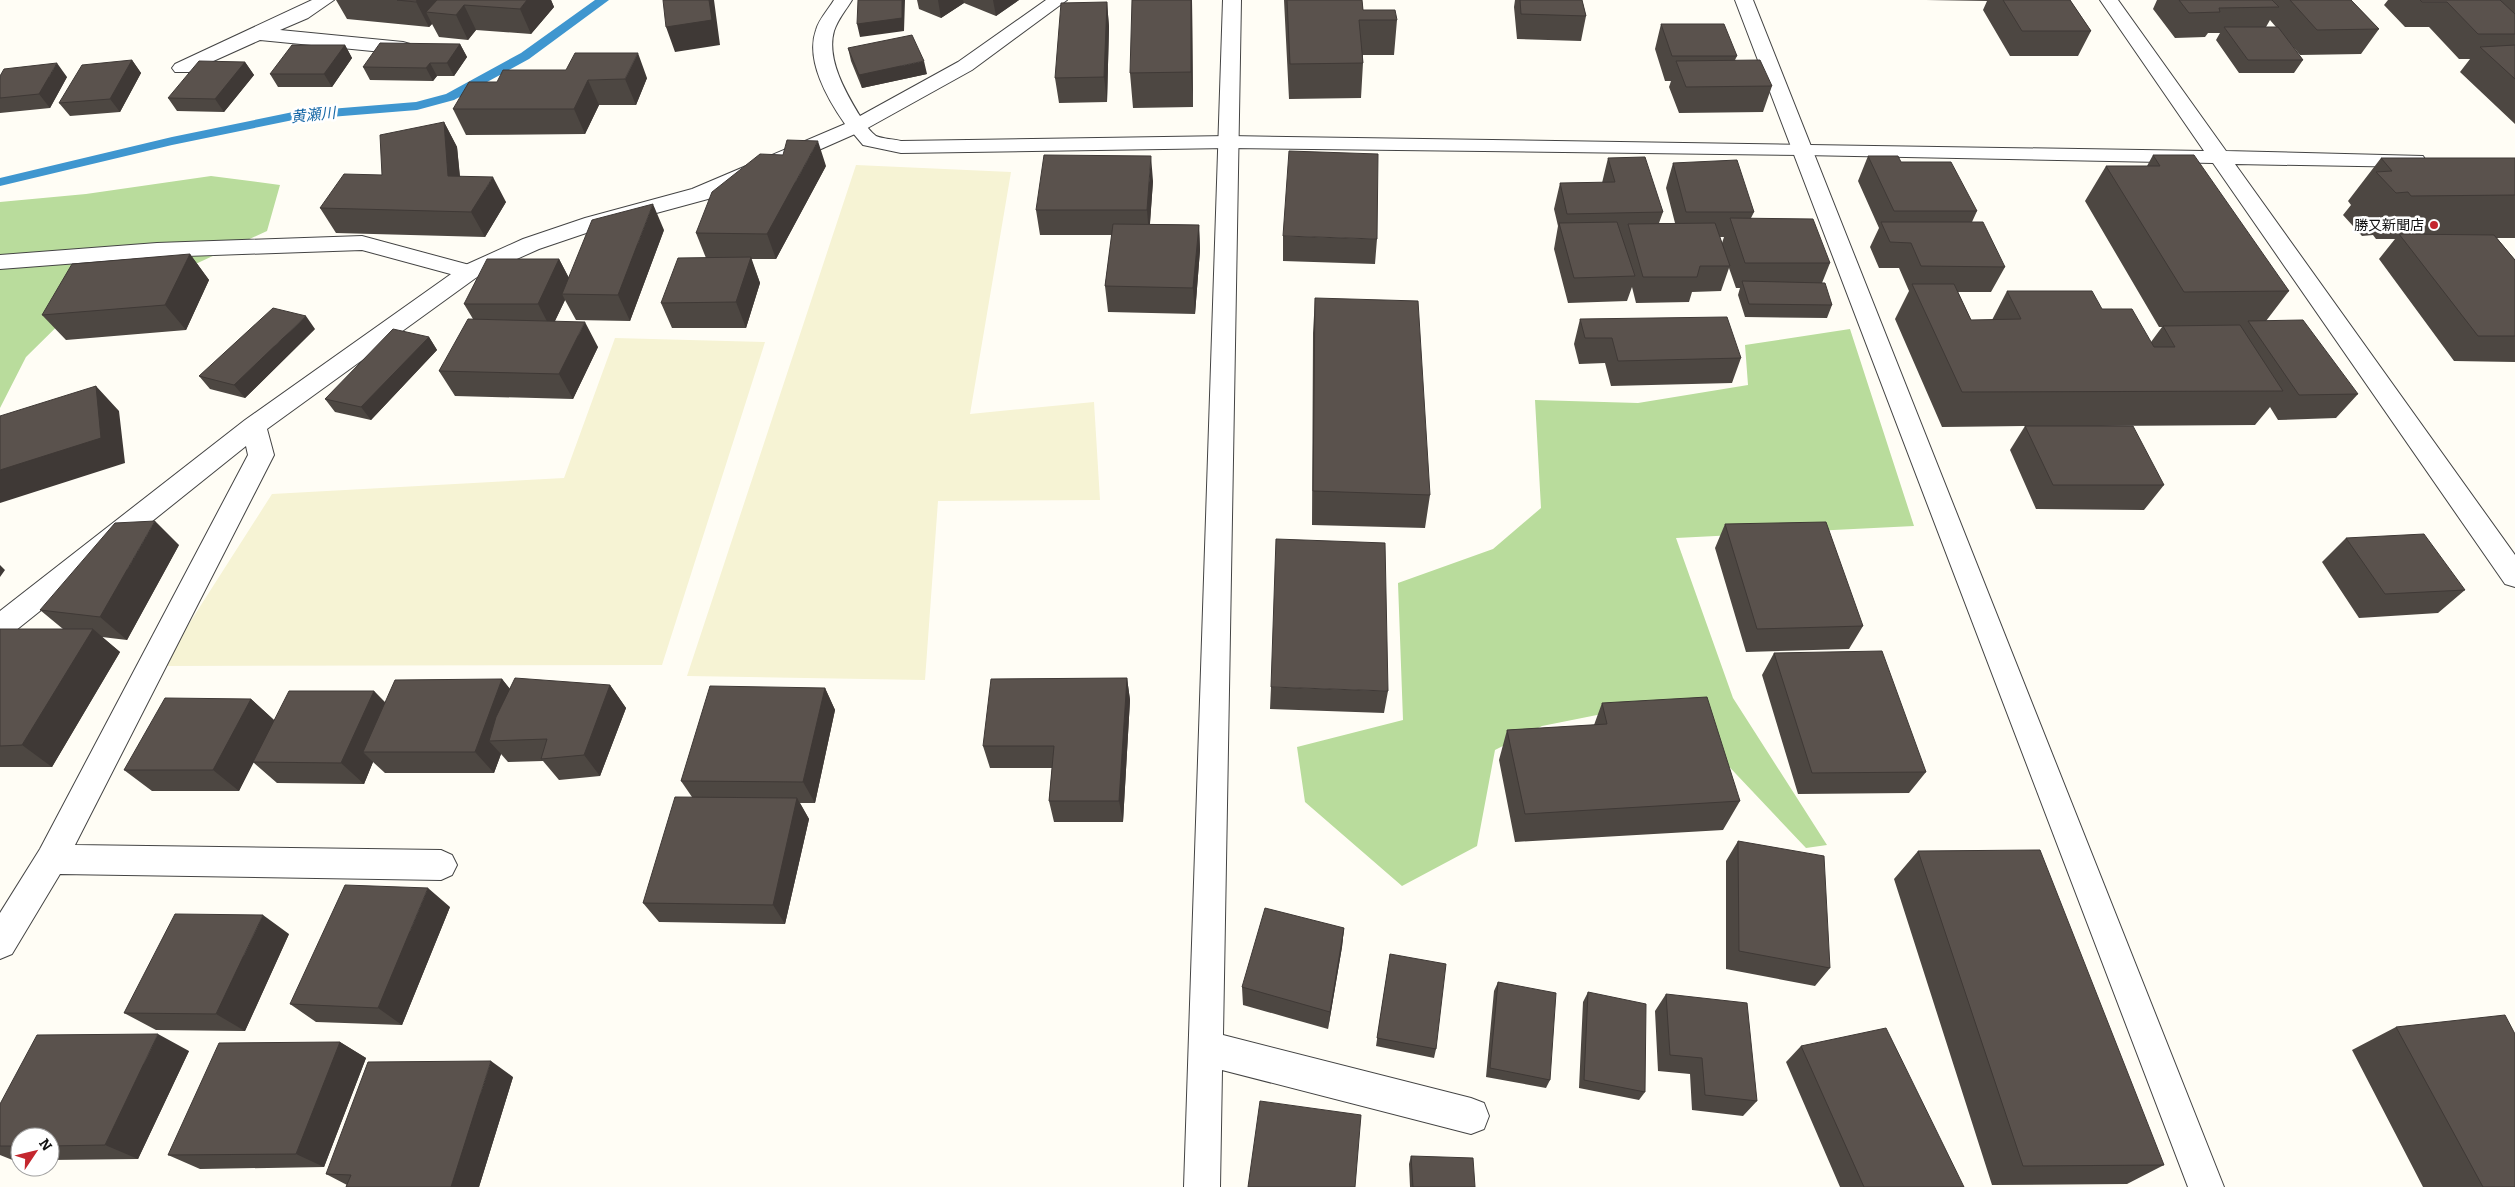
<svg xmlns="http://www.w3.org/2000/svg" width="2515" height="1187" font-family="Bitter,'Noto Sans JP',serif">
<rect width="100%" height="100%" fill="#fffdf5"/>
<path fill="#f6f3d4" d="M856 165 1011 172 970 414 1094 402 1100 500 938 501 925 680 687 676Z
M615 338 765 342 662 665 162 666 272 494 564 478Z"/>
<path fill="#b9dc9c" d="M211 176 280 185 267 231 150 285 94 290 26 357 0 408V202L86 194Z
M1850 329 1914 526 1676 538 1733 698 1827 845 1806 848 1667 701 1542 726 1495 750 1477 846 1402 886 1305 802 1297 747 1403 720 1398 583 1493 549 1541 508 1535 400 1638 403 1748 385 1745 345Z"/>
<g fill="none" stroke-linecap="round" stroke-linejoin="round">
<path fill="#3f96cf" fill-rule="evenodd" d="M595 0H609L529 59 454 100 417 110 293 120 172 145 0 186V178L172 137 293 112 416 102 446 94 521 53Z"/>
<g stroke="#444" stroke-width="2">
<path id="service" d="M362 236 477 267 480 272 477 277 469 279 362 250 157 257 0 269V255L157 243Z"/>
</g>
<g stroke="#444" stroke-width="2">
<path id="minor" d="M312 0H334L308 18 280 30 403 42 410 44 413 48 410 52 403 54 260 40 189 72H175L172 68 175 64Z
M834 0H852C846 10 838 19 834 31 826 59 846 93 860 116L958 62 1046 0H1067L972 70 864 130 708 199 601 228 539 249 477 277 267 429 274 455 75 845 441 850 452 855 457 865 452 875 441 880 60 874 12 954 0 959V913L40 849 248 455 246 446 10 635 0 638V611L245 420 461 267 523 239 585 218 692 189 845 124C828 100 805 60 816 30 819 19 828 10 834 0Z
M1223 0H1241L1223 1035 1471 1098 1484 1103 1489 1116 1484 1129 1471 1134 1222 1070 1220 1187H1184Z
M1735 0H1753L2224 1187H2188Z"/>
</g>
<g stroke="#444" stroke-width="2">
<path id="tertiary" d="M2100 0H2118L2226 151 2423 156 2426 161 2423 166 2416 167 2235 164 2515 555V587L2505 584 2213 163 1803 155 1229 148 901 153 863 145 847 126 850 122C866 118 865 128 876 136 882 139 894 139 901 141L1229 136 2204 151Z"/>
</g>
<use href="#service" fill="#fff" fill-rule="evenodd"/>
<use href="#minor" fill="#fff" fill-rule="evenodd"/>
<use href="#tertiary" fill="#fff" fill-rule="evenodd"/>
</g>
<path fill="#4d4742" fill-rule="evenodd" d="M336 0H551L554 7 531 34 476 30 468 40 439 37 432 24 429 27 347 19Z
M917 0H1019L996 16 964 3 941 18 919 9Z
M1192 0 1193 107 1133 108 1130 73Z
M1284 0H1362L1363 10 1397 20 1394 55H1363V63L1361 98 1289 99Z
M1515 0H1582L1586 16 1581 41 1517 39 1514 7Z
M1926 0H2070L2091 31 2078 56H2010L1983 10 1987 1Z
M2157 0H2351L2379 29 2361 54 2300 55 2290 43 2303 60 2294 73H2239L2216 40 2220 33H2208L2205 37 2175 38 2153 9ZM2270 20 2276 27H2266Z
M2388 0H2515V124L2460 72 2470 59H2459L2429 27H2405L2384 5Z
M1107 2 1109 27 1107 102 1059 103 1055 78Z
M1661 24 1737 56 1735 60 1772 86 1763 112 1679 113 1669 87 1671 81H1665L1655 49Z
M460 44 467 57 454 76H437L433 81 370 80 363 67Z
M345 45 352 58 332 87H278L270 74Z
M848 48 927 74 862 88 851 61Z
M132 60 141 73 120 112 70 116 59 103Z
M245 62 254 75 224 112 177 111 168 98Z
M0 76 67 77 50 108 0 113Z
M647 78 636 105H599L585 134 466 135 453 109 497 82Z
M444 122 457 147 460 176 506 202 485 237 336 233 320 208 382 175Z
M2153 155 2289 291 2266 321 2358 394 2336 418 2278 420 2270 407 2255 425 2101 426 2164 485 2144 510 2036 509 2010 450 2025 426 1942 427 1895 319 1909 291 1899 268H1879L1870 247 1879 228 1858 181 1868 156 1901 162 1977 211 1972 222 2005 267 1991 292H1958L1971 320H1992L2007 291 2102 309 2151 342 2162 327H2159L2085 201 2106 166H2147Z
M1608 158 1663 212 1659 223H1675L1666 188 1673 163 1754 212 1751 218 1830 263 1822 283 1832 305 1827 318 1745 317 1738 295 1740 288H1736L1729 268 1721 291 1692 292 1689 302 1636 303 1632 287 1627 301 1568 303 1554 249 1558 226 1554 209 1560 183H1602ZM1720 237H1724L1722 243Z
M2381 158H2515V238H2497L2515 260V362L2454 361 2379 259 2395 239H2376L2373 235 2362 236 2343 215 2351 205 2348 201Z
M826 166 776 259H751L760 283 746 328H672L661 303 706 258 696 233Z
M1153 181 1150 224 1199 225 1200 250 1195 314 1108 312 1105 286 1112 235H1040L1036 210Z
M664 230 630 321 576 320 565 300 555 321 598 347 573 399 455 396 439 371 473 319 464 304 559 259 569 278Z
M1283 236 1377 239 1375 264 1283 261Z
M190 254 209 280 186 330 66 340 42 315Z
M1315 298 1430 495 1425 528 1312 525 1313 333Z
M1580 319 1741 358 1732 383 1611 386 1605 363 1579 364 1574 344Z
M315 329 245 398 210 389 199 376Z
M429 337 437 350 371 420 335 412 325 399Z
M1725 524 1863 626 1849 649 1746 652 1715 548Z
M2346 538 2465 590 2438 613 2359 618 2322 562Z
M179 545 127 640 102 637 120 652 52 767H0V629H63L40 610Z
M1774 653 1926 772 1909 793 1798 794 1762 675Z
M1127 678 1130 700 1123 822H1054L1049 801 1052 768H990L983 746Z
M502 679 510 689 610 685 626 708 600 776 559 780 543 761 508 762 501 754 494 773H385L373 762 364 784 277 783 253 762 239 791H152L124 770 251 699 274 720 374 691 385 702Z
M1271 687 1388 691 1384 713 1270 709Z
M825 688 835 710 815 803H800L809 819 785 924 659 922 643 903 692 797 681 781Z
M1602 703 1740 801 1723 830 1515 842 1499 760 1507 730 1594 725Z
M1738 841 1830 968 1815 986 1726 969V861Z
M1918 851 2164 1165 2127 1184 1992 1185 1894 879Z
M450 907 402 1025 316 1022 290 1004Z
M1344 928 1342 947 1328 1029 1243 1005 1242 987Z
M289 934 245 1031 156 1030 124 1013Z
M1390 954 1436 1049 1434 1058 1376 1046Z
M1498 982 1550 1080 1546 1088 1486 1077 1494 991Z
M1588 992 1645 1092 1639 1100 1579 1088 1583 1002Z
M1666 994 1757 1101 1743 1116 1692 1110 1690 1074 1658 1071 1655 1011Z
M2396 1027 2515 1187H2423L2352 1050Z
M340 1042 366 1058 324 1167 200 1169 168 1155Z
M1801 1046 1964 1187H1840L1786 1062Z
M189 1051 138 1159 50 1160V1137H20V1160L15 1161 0 1155V1104Z
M513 1077 479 1187H346L347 1185 326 1174Z
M1411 1156 1475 1187H1410L1409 1164Z"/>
<path fill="#3f3936" d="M417 0H454L426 12 432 24 429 27 416 2Z
M527 0H551L554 7 531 34 520 9Z
M709 0H714L720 45 675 52 666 27Z
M902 0H905L904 31 860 37 857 24Z
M938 0H963L964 3 941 18Z
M993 0H1019L996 16Z
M1191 0H1192L1193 107 1191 72Z
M1107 2 1109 27 1107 102 1104 77Z
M464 5 476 30 468 40 456 15Z
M460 44 467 57 454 76 447 63Z
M345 45 352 58 332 87 324 74Z
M638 53 647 78 636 105 625 79Z
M132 60 141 73 120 112 110 99Z
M924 61 927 74 862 88 859 75Z
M245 62 254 75 224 112 215 99Z
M57 63 67 77 50 108 39 94Z
M430 63 437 76 433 81 426 68Z
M588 80 599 105 585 134 574 109Z
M444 122 457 147 462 201 448 176Z
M818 141 826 166 776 259 767 234Z
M1151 156 1153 181 1149 235 1147 210Z
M493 177 506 202 485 237 471 212Z
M653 204 664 230 630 321 618 295Z
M1199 225 1200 250 1195 314 1193 288Z
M190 254 209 280 186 330 165 305Z
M751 257 760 283 746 328 736 302Z
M559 259 572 284 562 294 565 300 551 329 538 304Z
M306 316 315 329 245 398 234 385Z
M585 322 598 347 573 399 559 374Z
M429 337 437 350 371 420 361 407Z
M96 386 119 411 125 463 0 503V470Z
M155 521 179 545 127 640 100 617Z
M0 565 5 570 0 577Z
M93 629 120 652 52 767 22 745Z
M1127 678 1130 700 1123 822 1119 801Z
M502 679 520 702 489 741 501 754 494 773 475 752Z
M610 685 626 708 600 776 584 755Z
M825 688 835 710 815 803 803 782Z
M374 691 395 714 363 752 373 762 364 784 341 763Z
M251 699 275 721 239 791 213 770Z
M797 798 809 819 785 924 773 905Z
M428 888 450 907 402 1025 378 1008Z
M263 915 289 934 245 1031 216 1014Z
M1344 928 1342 947 1328 1029 1330 1012Z
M158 1034 189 1051 138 1159 105 1145Z
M340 1042 366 1058 324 1167 296 1154Z
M491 1061 513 1077 479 1187H451Z"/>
<path fill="#5a524d" stroke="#3f3936" d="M397 0H417L416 2Z
M437 0H527L520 9 464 5 456 15 426 12Z
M663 0H709L712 20 666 27Z
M858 0H902V18L857 24Z
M1132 0H1191V72L1130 73Z
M1287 0H1362L1363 10H1395L1397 20H1359L1363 63 1290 64Z
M1520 0H1582L1586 16 1521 14Z
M2003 0H2070L2091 31H2022Z
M2179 0H2272L2279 7 2219 8 2220 12 2189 13Z
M2290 0H2351L2379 29 2317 30Z
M2420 0H2500L2515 14V34H2478L2447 2H2422Z
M1107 2 1104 77 1055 78 1061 3Z
M1661 24H1724L1737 56H1672Z
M2224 27H2278L2303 60H2248Z
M912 35 924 61 859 75 848 48Z
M380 43 460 44 447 63H430L426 68 363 67Z
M292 45H345L324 74H270Z
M2515 45V79L2480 47Z
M575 53H638L625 79 588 80 574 109H453L469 82H497L503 70H566Z
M132 60 110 99 59 103 82 65Z
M1760 60 1772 86 1686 87 1676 61Z
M199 61 245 62 215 99 168 98Z
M57 63 39 94 0 98V76L4 69Z
M444 122 448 176 493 177 471 212 320 208 344 174 382 175 380 135Z
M787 140 818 141 767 234 696 233 712 192 760 154 783 155Z
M1289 151 1378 154 1377 239 1283 236Z
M1044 155 1151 156 1147 210H1036Z
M2153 155H2194L2289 291 2184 292 2106 166H2160Z
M1868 156H1898L1901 162H1951L1977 211H1894Z
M1645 157 1663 212 1567 214 1560 183 1615 182 1608 158Z
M2381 158H2515V195L2411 196 2408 192 2396 193 2376 172 2392 171Z
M1737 160 1754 212H1686L1673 163Z
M653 204 618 295 562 294 592 220Z
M1730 218 1813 219 1830 263H1745Z
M1617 222 1635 276 1574 278 1559 223Z
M1881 222H1983L2005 267 1921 266 1911 243 1890 242Z
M1715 223 1730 266H1700L1697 277H1643L1628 224Z
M1113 224 1199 225 1193 288 1105 286Z
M2399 234 2494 235 2515 260V336H2478Z
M190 254 165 305 42 315 72 264Z
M751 257 736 302 661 303 678 258Z
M487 259H559L538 304H464Z
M1742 281 1825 283 1832 305 1749 304Z
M1912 284H1954L1971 320 2021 319 2007 291H2092L2102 309H2132L2154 347H2175L2163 326 2240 325 2283 391 1962 392Z
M1315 298 1418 301 1430 495 1313 491Z
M273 308 306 316 234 385 199 376Z
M1727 317 1741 358 1618 361 1612 338H1585L1580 319Z
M468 319 585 322 559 374 439 371Z
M2303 320 2358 394 2299 395 2248 321Z
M393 329 429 337 361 407 325 399Z
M96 386 101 438 0 470V416Z
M2025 426H2133L2164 485H2053Z
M155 521 100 617 40 610 115 523Z
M1826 522 1863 626 1757 629 1725 524Z
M2424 534 2465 590 2385 594 2346 538Z
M1276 539 1385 543 1388 691 1271 687Z
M0 629H93L22 745 0 746Z
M1882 651 1926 772 1812 773 1774 653Z
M515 678 610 685 584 755 541 759 547 739 489 741 496 717Z
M1127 678 1119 801H1049L1054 746H983L991 679Z
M502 679 475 752H363L395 680Z
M710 686 825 688 803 782 681 781Z
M289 691H374L341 763 253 762Z
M1707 697 1740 801 1525 814 1507 730 1607 724 1602 703Z
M165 698 251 699 213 770H124Z
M675 797 797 798 773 905 643 903Z
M1738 841 1824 856 1830 968 1739 951Z
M2040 850 2164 1165 2023 1166 1918 851Z
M345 885 428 888 378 1008 290 1004Z
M1265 908 1344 928 1330 1012 1242 987Z
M175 914 263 915 216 1014 124 1013Z
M1390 954 1446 964 1436 1049 1377 1038Z
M1498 982 1556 993 1550 1080 1490 1068Z
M1588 992 1646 1004 1645 1092 1584 1080Z
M1666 994 1747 1003 1757 1101 1705 1095 1702 1058 1670 1055Z
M2505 1015 2515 1034V1187H2483L2396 1027Z
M1886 1028 1964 1187H1864L1801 1046Z
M158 1034 105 1145 50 1146V1137H20V1146H0V1104L37 1035Z
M340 1042 296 1154 168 1155 219 1043Z
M491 1061 451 1187H346L351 1175 326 1174 368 1062Z
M1260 1101 1361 1115 1355 1187H1248Z
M1411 1156 1473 1158 1475 1187H1413Z"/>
<circle fill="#c4262e" stroke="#fff" stroke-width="2" cx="2434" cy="225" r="5"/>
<g text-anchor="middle" stroke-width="5" stroke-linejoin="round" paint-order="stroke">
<g font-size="14" fill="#111" stroke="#fff" text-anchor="end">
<text x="2424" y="230">勝又新聞店</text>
</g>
<g font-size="15" font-style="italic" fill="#1768a6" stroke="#fff">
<text transform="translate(313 115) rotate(-6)" y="5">黄瀬川</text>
</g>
</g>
<g transform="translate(35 1152) rotate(55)"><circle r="24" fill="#ffffff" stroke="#a0a0a0"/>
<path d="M0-4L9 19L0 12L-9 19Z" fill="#c4262e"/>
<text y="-8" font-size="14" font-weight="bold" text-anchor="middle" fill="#111111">N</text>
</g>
</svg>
